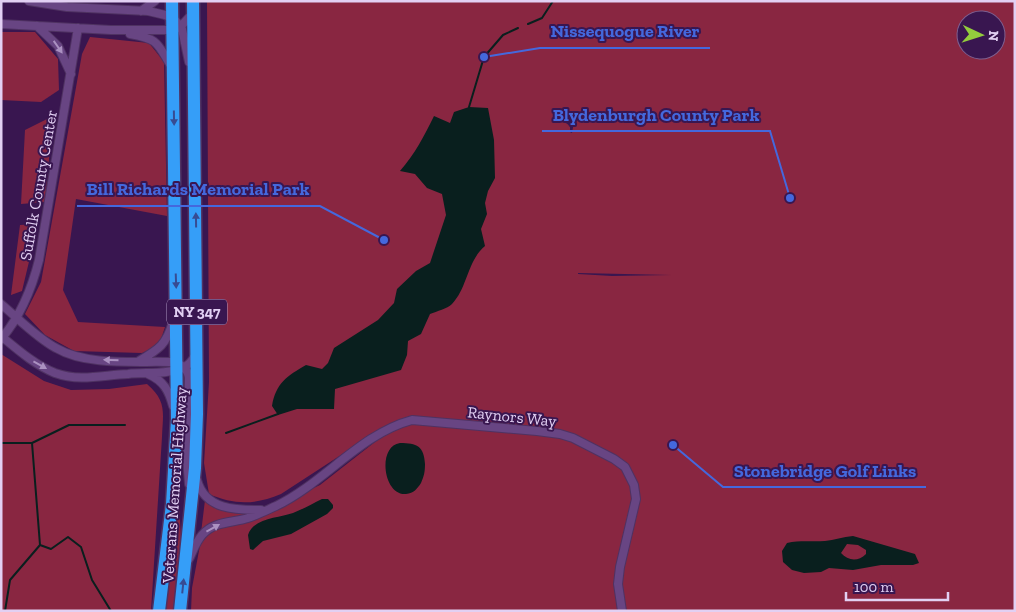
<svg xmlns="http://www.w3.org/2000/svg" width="1016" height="612" font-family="'Zilla Slab',serif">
<rect width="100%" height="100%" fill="#391650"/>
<path fill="#892641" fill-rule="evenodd" d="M207 1H1015V611H191L192 588 201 540 212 530 248 519 320 485 403 420 384 427 281 494C255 505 234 505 209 494L204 463 209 382ZM966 20H996V50H966ZM555 109 574 122 572 133 570 132V126L559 118ZM578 274V273L671 275 612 276Z
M1 32H35L58 59 59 90 41 102 1 100Z
M90 37 149 43 164 62 167 216 76 199 63 290 78 322 165 327 159 345 142 353 74 351 45 335 25 314 41 282 82 54Z
M53 116 45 202 21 204 25 130Z
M38 224 22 291 11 295 20 225Z
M1 354 44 381 71 390 109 389 147 384C167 401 163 413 162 437L151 611H1Z
M205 500 255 513 201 533Z
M179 505 182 552 177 611H165Z"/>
<path fill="#091f1e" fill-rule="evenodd" d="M469 107 488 108 494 140 495 178 488 191 485 203 487 214 481 229 485 246C467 261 468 287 452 304 447 309 437 311 430 314L421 334 408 341 407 355 401 370 335 389 334 409H297L278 415 272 406C276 383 287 376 306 365L322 369 328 363 334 348 378 320 394 303 397 289 416 271 430 263 446 215 442 194 427 188 415 174 400 171C415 154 424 136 434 116L450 123 454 112Z
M400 443C417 443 424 446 425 464 425 472 424 476 421 483 417 489 414 493 406 494 383 496 377 446 400 443Z
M322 499H328L333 505V508L327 514 291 534 263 541 253 550 250 549 248 535C253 518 279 518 293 513 303 509 312 504 322 499Z
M853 536 915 554 919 563 913 565H881L853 570 829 568 821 572 804 573 792 570 783 562 782 551 787 543C800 540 812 542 825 541 834 540 843 537 853 536ZM847 544 858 545 866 550V554C858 562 848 561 841 553Z"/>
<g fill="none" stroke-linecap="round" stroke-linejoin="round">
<path stroke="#091f1e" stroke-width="2" d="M528 24 542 18 553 1
M469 107 484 57 503 35 518 28
M226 433 278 414
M1 443H32L69 425H125
M40 545 51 549 68 537 81 547 92 580 111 611
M5 611 10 580 40 545 32 443"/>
<g stroke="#4f3262" stroke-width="10">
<path id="minor" d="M29 1 67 7 148 11 165 15 175 20 182 29 189 62
M141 11 155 1
M1 24 111 30H167L177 28 183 24 193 13
M37 26 58 46 71 74
M130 34C159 39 157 43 171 66
M1 304C19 319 36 337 56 348 87 366 135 361 170 362 180 363 187 367 189 377L187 459 189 484
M1 336C18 350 35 365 55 373 80 382 103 375 128 374 145 372 165 375 182 368 188 366 192 362 195 355
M1 339C20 317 32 288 39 260L78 28
M139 361C159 349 166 345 173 322
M148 374C164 381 169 391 173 406
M197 480C205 510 236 510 261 510
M189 559C193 551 196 542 202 535 214 521 232 523 248 518 257 515 267 510 276 506 324 483 360 434 412 420L537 431 560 434 573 438 614 459 625 467 634 485 636 499 620 567 618 584 622 611"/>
</g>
<g stroke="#4f3262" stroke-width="15">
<path id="highway" d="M159 611 172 504 177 419 172 1
M180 611 195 468 197 414 193 1"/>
</g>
<use href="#minor" stroke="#684583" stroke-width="8"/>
<use href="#highway" stroke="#359ef8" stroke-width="12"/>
</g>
<defs><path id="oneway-solid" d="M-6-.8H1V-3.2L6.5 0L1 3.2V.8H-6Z" transform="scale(1.25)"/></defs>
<g fill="#ab91c1">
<use href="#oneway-solid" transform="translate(58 47) rotate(55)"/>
<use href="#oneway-solid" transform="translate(111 360) rotate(-179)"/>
<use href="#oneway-solid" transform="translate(40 365) rotate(29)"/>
<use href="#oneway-solid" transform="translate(213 528) rotate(-29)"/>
</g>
<g fill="#374c93">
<use href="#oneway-solid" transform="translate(174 118) rotate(89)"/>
<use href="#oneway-solid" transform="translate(196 220) rotate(-91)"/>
<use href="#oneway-solid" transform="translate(176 281) rotate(88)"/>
<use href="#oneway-solid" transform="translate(183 586) rotate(-84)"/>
</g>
<g text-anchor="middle" stroke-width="4" stroke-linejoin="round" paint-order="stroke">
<rect fill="#391650" stroke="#af98c2" stroke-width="1" x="167" y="299.5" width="60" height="25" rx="4"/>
<g font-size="15" font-weight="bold" fill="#e2d0f3">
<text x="197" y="317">NY 347</text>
</g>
<g font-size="16" fill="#e2d0f3" stroke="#391650">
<text transform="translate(38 185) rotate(-80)" y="6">Suffolk County Center</text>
<text transform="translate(512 416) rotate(6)" y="6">Raynors Way</text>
<text transform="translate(174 485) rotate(-86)" y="6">Veterans Memorial Highway</text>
</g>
</g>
<path fill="none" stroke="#4468dd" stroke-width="2" d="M484 57L540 48H710M790 198L770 131H542M384 240L320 206H77M673 445L723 487H926"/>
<g fill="#4468dd" stroke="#391650" stroke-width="2">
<circle cx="484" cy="57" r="5"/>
<circle cx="790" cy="198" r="5"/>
<circle cx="384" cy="240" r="5"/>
<circle cx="673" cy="445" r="5"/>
</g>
<g font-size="18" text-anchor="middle" font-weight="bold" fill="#4468dd" stroke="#391650" stroke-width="4" stroke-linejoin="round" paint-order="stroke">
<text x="625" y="37">Nissequogue River</text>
<text x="656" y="121">Blydenburgh County Park</text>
<text x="198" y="195">Bill Richards Memorial Park</text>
<text x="825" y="477">Stonebridge Golf Links</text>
</g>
<rect width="1016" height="612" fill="none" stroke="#e2d0f3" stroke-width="5"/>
<g transform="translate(981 35) rotate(94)"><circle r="24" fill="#391650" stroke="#7d6091"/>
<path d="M0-4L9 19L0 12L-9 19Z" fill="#93cc3d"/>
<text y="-8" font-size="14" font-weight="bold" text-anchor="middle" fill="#e2d0f3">N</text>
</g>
<path d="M846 592v8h102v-8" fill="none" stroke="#e2d0f3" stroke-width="2.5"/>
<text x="854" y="592" font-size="15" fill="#e2d0f3" stroke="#391650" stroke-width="4" paint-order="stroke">100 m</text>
</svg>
